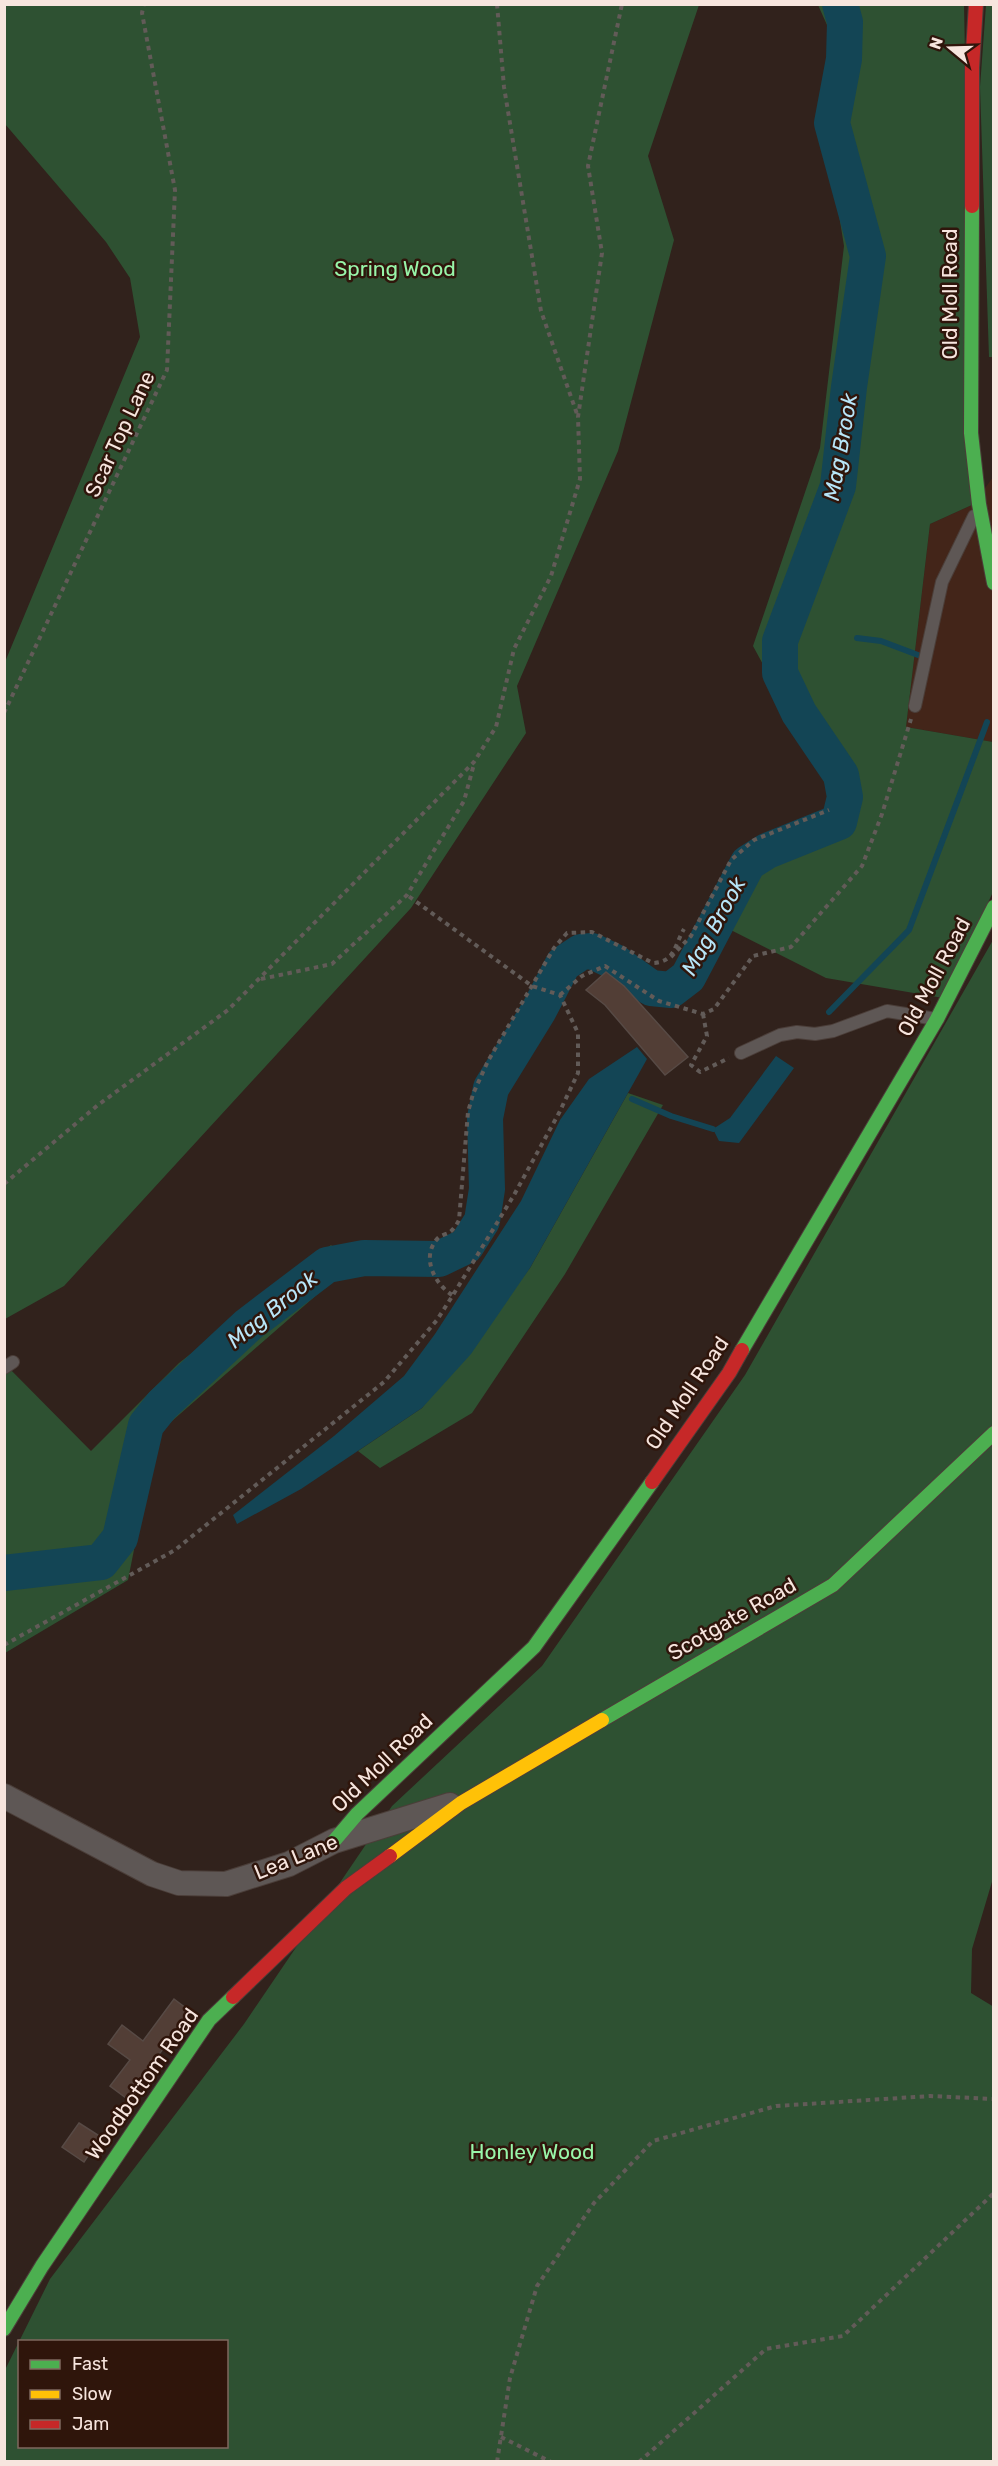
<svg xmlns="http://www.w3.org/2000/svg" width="998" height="2466" font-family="Rubik,sans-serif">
<rect width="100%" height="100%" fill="#31221c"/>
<path fill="#432519" d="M993 477V742L906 727 930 524 974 504Z"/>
<path fill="#2e5132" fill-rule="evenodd" d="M5 4 699 5 648 156 674 240 618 451 517 686 526 733 411 908 64 1286 5 1319V662L140 337 130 278 106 242 5 124Z
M818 5H964L974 504 930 524 906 727 993 742V892L943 998 826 978 707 918 739 861 761 845 833 814 837 801 753 646 820 448 844 246 823 114 836 45Z
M986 5H994L993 357H989L980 87Z
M993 940 994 1875 972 1949 971 1993 994 2007 993 2461H5L4 2372 50 2279 244 2024 392 1806 542 1666 745 1375ZM20 2342H226V2446H20Z
M628 1093 663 1105 565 1274 472 1413 380 1468 358 1451 422 1408 530 1268Z
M331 1245 351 1265 157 1434 128 1580 5 1653 4 1363 91 1451 179 1363Z"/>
<path fill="#134555" d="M637 1047 647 1059 530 1268 471 1354 422 1408 301 1489 237 1524 233 1515 334 1436 404 1376 435 1334 521 1201 560 1120 589 1079Z
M776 1056 794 1068 739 1143 719 1141 713 1129 730 1118Z"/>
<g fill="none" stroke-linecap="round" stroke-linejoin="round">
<path stroke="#134555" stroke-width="6" d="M857 638 881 641 918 655
M829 1012 909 930 987 722
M632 1099 671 1116 713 1129"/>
<path stroke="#134555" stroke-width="36" d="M4 1573 101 1562 120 1538 146 1425 162 1405 248 1325 327 1265 364 1258 439 1259 466 1246 482 1221 487 1189 485 1118 491 1088 539 1010 563 964 581 952 592 951 615 962 651 988 671 990 688 977 748 863 767 851 839 822 845 797 841 775 799 713 780 673V641L838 486 849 387 868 256 832 123 844 59 845 22 840 4"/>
</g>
<path fill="#523e36" stroke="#574a45" stroke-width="1.5" d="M606 972 624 986 688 1057 665 1075 605 1005 586 990Z
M174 1999 191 2012 126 2098 110 2086 130 2060 108 2044 122 2025 143 2041Z
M79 2123 101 2137 84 2162 62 2147Z"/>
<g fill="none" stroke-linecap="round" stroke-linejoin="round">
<g stroke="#4b3e39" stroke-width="14">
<path id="lane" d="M915 706 942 582 974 516
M741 1053 780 1035 797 1032 815 1034 833 1031 887 1011 936 1019
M4 1368 13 1362"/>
</g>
<g stroke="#4b3e39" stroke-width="26">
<path id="street" d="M4 1796 152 1874 179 1883 226 1884 289 1864 334 1841 450 1805"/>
</g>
<g stroke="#4b3e39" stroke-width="16">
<path id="fast" d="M972 206 971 433 979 504 994 583
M742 1350 937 1019 994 907
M602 1720 833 1585 994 1433
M334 1841 357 1814 534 1647 652 1482
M4 2329 42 2266 209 2020 233 1997"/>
</g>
<g stroke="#4b3e39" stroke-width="16">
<path id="slow" d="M390 1856 461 1803 602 1720"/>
</g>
<g stroke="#4b3e39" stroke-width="16">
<path id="jam" d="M972 206V68L976 4
M652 1482 729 1373 742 1350
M233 1997 346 1888 390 1856"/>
</g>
<path stroke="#625b58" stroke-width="4" stroke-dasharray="4.5 4.5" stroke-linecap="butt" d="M497 4 504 87 541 311 577 414
M4 713 167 370 175 190 142 13 144 4
M671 957 691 936 731 860 754 840 829 810
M261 979 332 964 407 895 464 801 474 764
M560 995 582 976 605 966 659 1001 703 1014 714 1009 753 956 791 947 862 866 882 814 911 719
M703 1014 707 1036 691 1065 700 1072 729 1058
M4 1184 98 1105 228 1010 474 762 496 727 514 649 551 576 580 479 578 417 602 253 588 166 622 4
M452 1295C435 1284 420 1257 438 1238 441 1235 447 1234 450 1232 454 1229 457 1224 459 1220L468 1112 473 1094 488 1061 554 948 567 933 592 932 653 963C675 962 674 946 684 929
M4 1645 175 1550 384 1382 437 1320 453 1295 514 1195 559 1113 578 1073V1033L560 995 532 986 407 895
M501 2437 551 2462
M497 2462 510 2378 537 2286 594 2203 653 2141 776 2106 930 2096 994 2099
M639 2462 766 2349 843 2336 994 2193"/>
<use href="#lane" stroke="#5e5755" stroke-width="12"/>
<use href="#street" stroke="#5e5755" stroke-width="24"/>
<use href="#fast" stroke="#4caf50" stroke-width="14"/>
<use href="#slow" stroke="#ffc107" stroke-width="14"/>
<use href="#jam" stroke="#c62828" stroke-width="14"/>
</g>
<g text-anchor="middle" stroke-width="5" stroke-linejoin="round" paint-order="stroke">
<g font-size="21" fill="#98f5a9" stroke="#2f150b">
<text x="395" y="276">Spring Wood</text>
<text x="532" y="2159">Honley Wood</text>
</g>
<g font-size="21" fill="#f7e5de" stroke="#2f150b">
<text transform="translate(950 294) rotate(-90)" y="7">Old Moll Road</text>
<text transform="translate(120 434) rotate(-65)" y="7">Scar Top Lane</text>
<text transform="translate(934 977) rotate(-62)" y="7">Old Moll Road</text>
<text transform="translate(687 1393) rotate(-56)" y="7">Old Moll Road</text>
<text transform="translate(732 1619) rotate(-30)" y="7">Scotgate Road</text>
<text transform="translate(382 1763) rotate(-44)" y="7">Old Moll Road</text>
<text transform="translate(296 1857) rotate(-22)" y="7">Lea Lane</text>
<text transform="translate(142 2084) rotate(-55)" y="7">Woodbottom Road</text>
</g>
<g font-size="22" font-style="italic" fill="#b7e5f8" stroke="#2f150b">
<text transform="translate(840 447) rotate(-80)" y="8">Mag Brook</text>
<text transform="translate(713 926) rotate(-61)" y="8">Mag Brook</text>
<text transform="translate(272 1309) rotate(-39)" y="8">Mag Brook</text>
</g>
</g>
<rect width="998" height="2466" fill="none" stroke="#f7e5de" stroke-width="12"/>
<rect x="18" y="2340" width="210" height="108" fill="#2f150b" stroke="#7f685f" stroke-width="1.5"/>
<rect x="30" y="2360" width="30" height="9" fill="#4caf50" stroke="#7f685f" stroke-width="1.5"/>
<text x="72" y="2370" font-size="18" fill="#f7e5de">Fast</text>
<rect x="30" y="2390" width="30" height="9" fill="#ffc107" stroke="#7f685f" stroke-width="1.5"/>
<text x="72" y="2400" font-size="18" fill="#f7e5de">Slow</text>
<rect x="30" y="2420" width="30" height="9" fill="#c62828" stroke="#7f685f" stroke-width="1.5"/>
<text x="72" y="2430" font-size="18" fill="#f7e5de">Jam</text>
<g transform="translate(950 48) rotate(289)" stroke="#2f150b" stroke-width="4.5" paint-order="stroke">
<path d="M0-4.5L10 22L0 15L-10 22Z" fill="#f7e5de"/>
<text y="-9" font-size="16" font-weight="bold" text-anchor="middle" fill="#f7e5de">N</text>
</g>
</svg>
